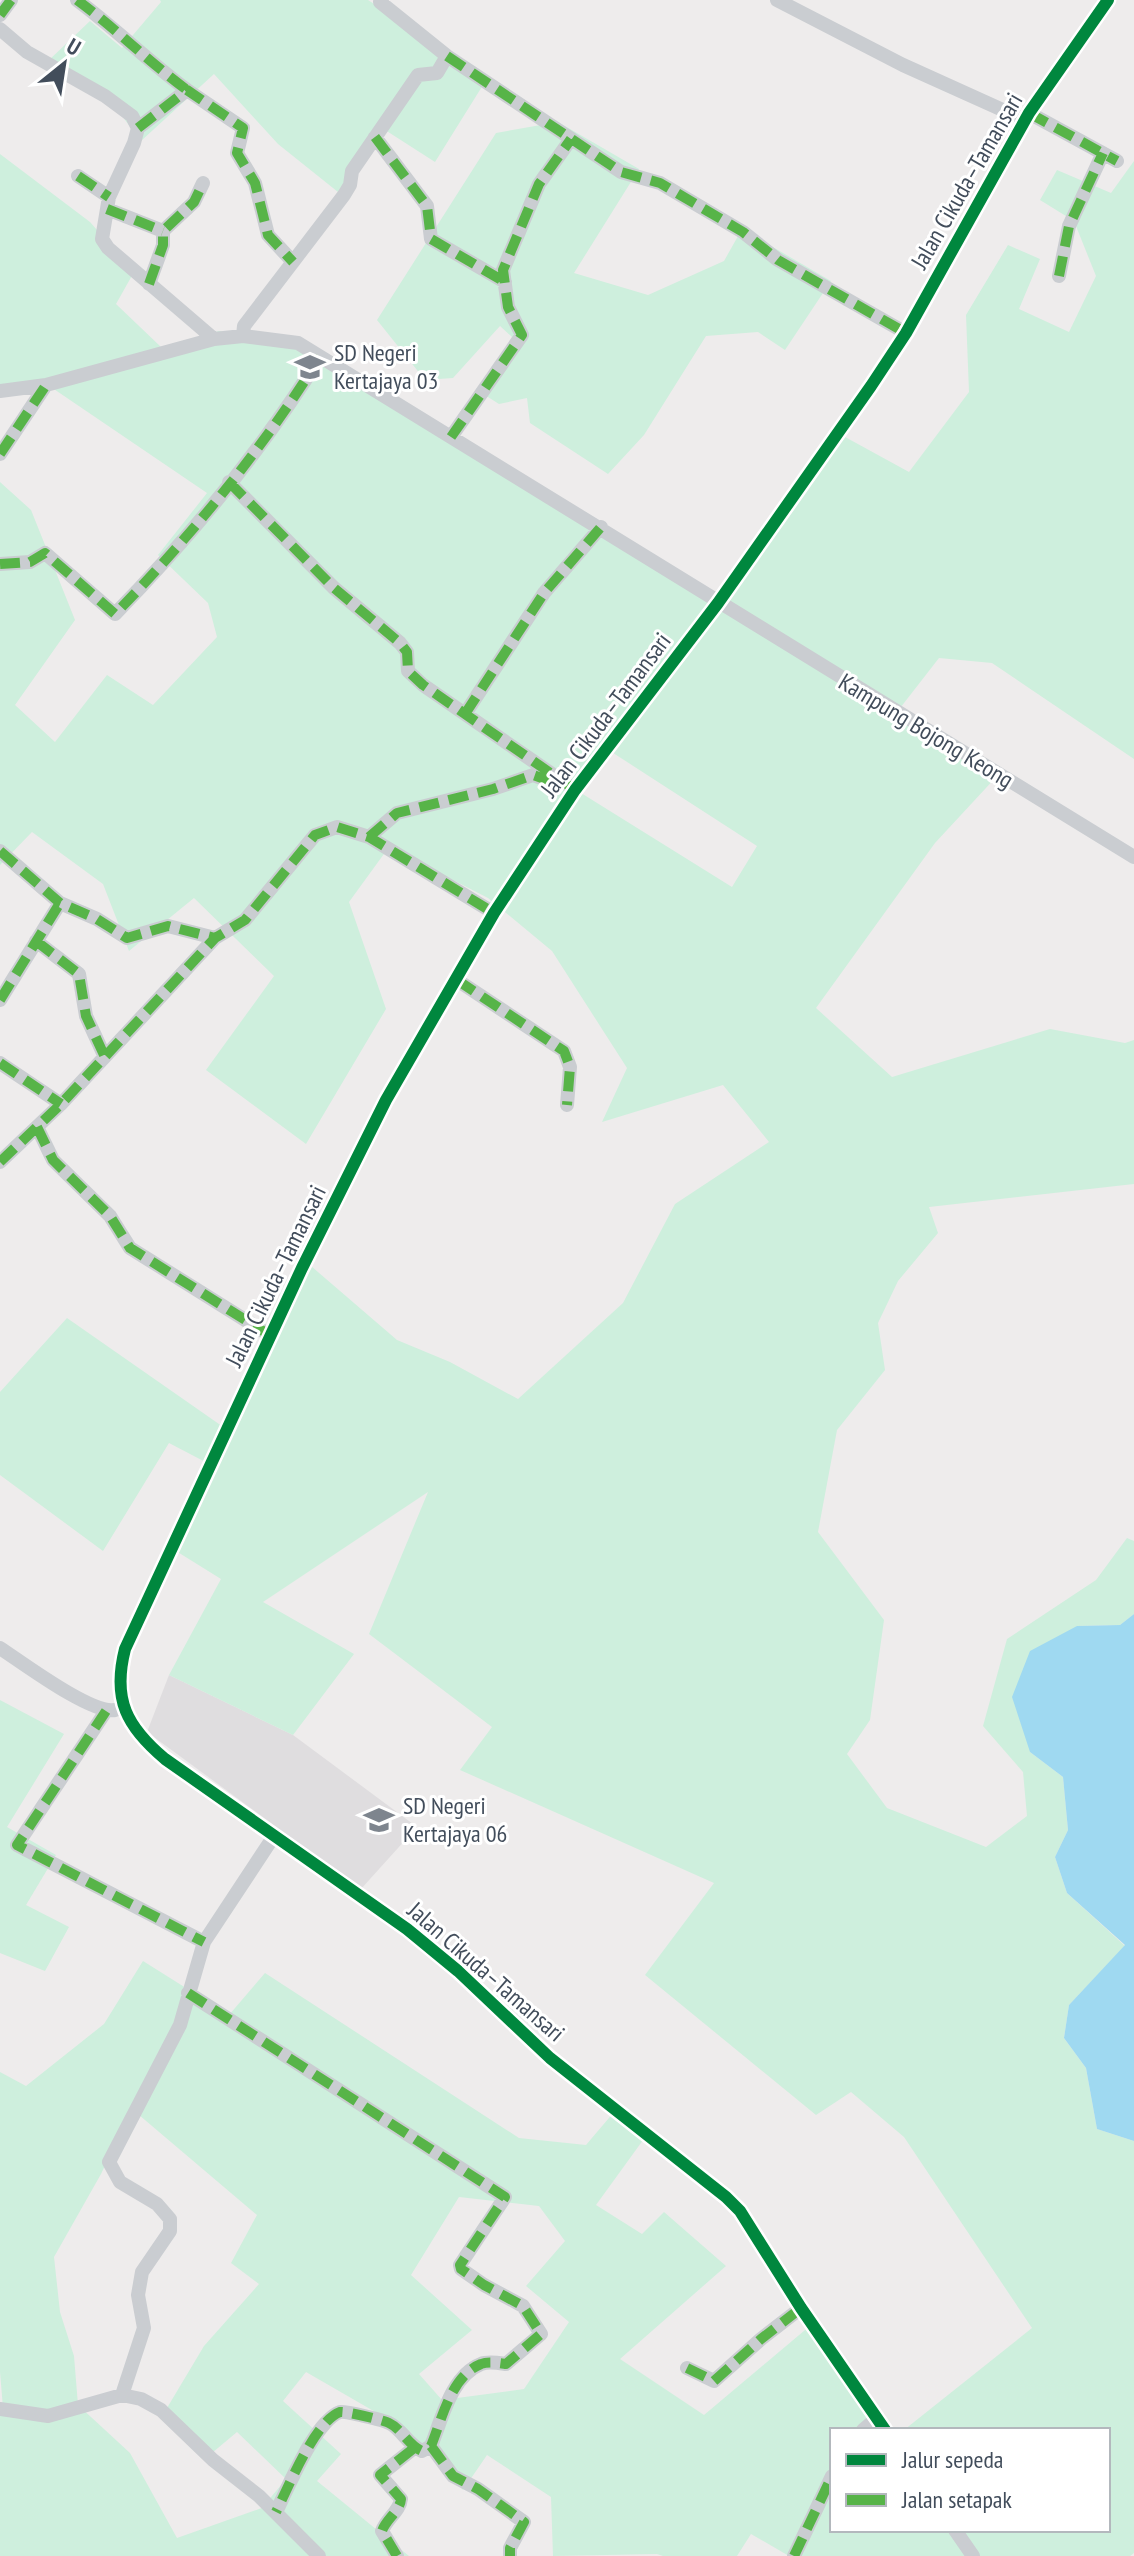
<svg xmlns="http://www.w3.org/2000/svg" width="1134" height="2556" font-family="'PT Sans Narrow',sans-serif">
<rect width="100%" height="100%" fill="#eeecec"/>
<path fill="#dfdddf" d="M169 1675 293 1735 417 1827 361 1889 147 1732Z"/>
<path fill="#ceefdd" fill-rule="evenodd" d="M160 0H368L488 77 435 162 382 128 338 192 278 144 214 74 141 141 103 91 47 62 90 21 122 48 161 2Z
M558 122 639 169 574 273 648 295 724 261 742 229 831 281 785 350 758 332 706 336 644 435 608 474 530 423 527 398 499 404 480 392 512 337 500 326 453 378 425 380 377 320 496 133Z
M0 154 90 222 134 272 116 304 161 347 219 331 299 341 716 601 836 432 909 472 969 392 966 315 1008 245 1040 259 1019 309 1069 332 1096 276 1074 221 1040 200 1057 170 1111 193 1134 161V759L992 663 939 658 897 712 998 775 935 843 816 1008 892 1077 1050 1029 1125 1043 1134 1040V1184L929 1207 938 1233 898 1281 878 1323 885 1370 837 1430 818 1532 884 1620 870 1720 847 1754 887 1808 986 1847 1027 1816 1023 1772 983 1726 1007 1639 1096 1580 1127 1538 1134 1541V1614L1120 1625 1077 1626 1030 1752 1063 1777 1068 1830 1055 1857 1067 1893 1125 1946 1069 2005 1064 2038 1086 2068 1097 2129 1134 2141V2553L1130 2556H789L751 2534 737 2556H663L657 2554 553 2556 551 2497 487 2455 463 2490 410 2432 306 2372 283 2401 341 2454 317 2481 409 2556H0V2409L3 2408 0 2372V2072L26 2086 104 2024 143 1961 229 2015 265 1973 519 2138 586 2145 614 2112 646 2136 596 2205 642 2234 664 2212 726 2266 620 2359 704 2415 811 2325 890 2430H832V2530H1108V2430H904L1032 2328 904 2137 851 2092 816 2115 645 1975 714 1883 460 1770 492 1727 369 1634 428 1492 263 1602 354 1654 293 1735 169 1675 221 1579 176 1551 213 1466 169 1443 103 1551 0 1475V1392L67 1318 229 1431 304 1260 397 1340 450 1362 518 1399 623 1303 675 1204 769 1142 723 1085 602 1122 627 1068 552 951 488 898 389 847 349 902 386 1009 306 1144 206 1070 274 976 194 898 129 951 103 884 32 832 0 865V482L31 510 75 620 15 705 55 742 107 675 153 705 217 637 208 603 158 555 207 493 42 381 0 387ZM607 749 757 846 732 887 573 788ZM132 2109 257 2215 231 2263 259 2284 204 2346 164 2413 212 2453 237 2432 286 2479 262 2508 177 2538 130 2453 78 2405 74 2356 60 2312 54 2257 101 2174ZM459 2197 539 2206 565 2241 526 2286 569 2322 524 2389 442 2400 419 2374 472 2330 411 2275Z
M0 1700 64 1734 7 1827 56 1855 26 1905 69 1927 45 1971 0 1953Z"/>
<path fill="#9fd9f1" d="M1134 1614V2141L1097 2129 1086 2068 1064 2038 1069 2005 1125 1945 1067 1893 1055 1857 1068 1830 1063 1777 1030 1752 1012 1697 1030 1651 1077 1626 1120 1625Z"/>
<g fill="none" stroke-linecap="round" stroke-linejoin="round">
<path stroke="#cacdd1" stroke-width="14" d="M77 0C115 28 149 62 187 90
M382 0 380 2 447 56 621 172 660 183 743 232 778 260 906 333
M777 0 903 65 1025 120
M0 15 11 0
M0 29 27 52 105 96 132 116 138 128 134 143 109 197 102 239 108 248 214 339
M1029 113 1117 161
M138 128 187 90 243 128 237 153 255 183 268 235 293 262
M375 137 427 206 431 239 505 282
M78 176 109 197
M107 209 163 231
M1059 276 1069 226 1103 153
M149 284 163 245V231L194 202 203 183
M243 336 244 326 344 195 350 185 352 171 418 75 437 73 447 56
M0 391 46 385 214 339 243 336 298 343 1134 857
M451 437 522 335 508 307 503 270 539 184 571 139
M0 454 46 385
M229 482 334 588 400 643 407 652 408 671 423 685 575 790
M0 564 30 562 45 553 115 614C191 536 262 450 320 357
M465 714 544 593 601 527
M369 837 397 813 493 789 533 775 557 784
M0 851 60 903 97 919 127 938 168 926 215 938
M36 941 79 974 86 1016 104 1055
M457 980 564 1051 570 1067 567 1105
M0 1000 60 903
M0 1063 61 1104
M37 1127 53 1160 110 1216 130 1248 271 1336
M0 1162 61 1104 215 938 245 920 315 835 337 827 369 837 494 913
M0 1648C23 1663 91 1714 115 1710
M106 1711 17 1845 204 1942
M188 1993 505 2197 460 2265 461 2269 484 2285 523 2306 541 2334 506 2364C499 2363 488 2361 481 2364 451 2376 442 2419 431 2446L422 2451C408 2445 402 2429 389 2423 383 2420 345 2411 340 2412 315 2421 288 2488 276 2512
M687 2368 714 2381 761 2339 801 2308
M122 2395 144 2328 138 2295 142 2272 170 2231V2219L157 2204 120 2182 109 2162 180 2025 204 1942 274 1836
M0 2409 48 2416 122 2395 141 2399 161 2410 213 2460 259 2496 319 2556
M863 2430 877 2418
M885 2430 801 2308 740 2211 726 2197 550 2058 458 1971 407 1929 165 1759C127 1727 112 1700 125 1649L302 1268 386 1100 494 913 575 790 718 603 871 386 906 333 1029 113 1108 0
M431 2446 453 2476 478 2489 524 2522 510 2548V2556
M955 2530 973 2556
M397 2556 382 2531C386 2519 400 2511 401 2499L380 2475 414 2448
M794 2556 832 2476"/>
<path stroke="#57b448" stroke-width="10" stroke-dasharray="20 10" stroke-linecap="butt" d="M77 0C115 28 149 62 187 90
M0 15 11 0
M447 56 621 172 660 183 743 232 778 260 906 333
M1029 113 1117 161
M138 128 187 90 243 128 237 153 255 183 268 235 293 262
M375 137 427 206 431 239 505 282
M78 176 109 197
M107 209 163 231
M1059 276 1069 226 1103 153
M149 284 163 245V231L194 202 203 183
M451 437 522 335 508 307 503 270 539 184 571 139
M0 454 46 385
M229 482 334 588 400 643 407 652 408 671 423 685 575 790
M0 564 30 562 45 553 115 614C191 536 262 450 320 357
M465 714 544 593 601 527
M369 837 397 813 493 789 533 775 553 782
M0 851 60 903 97 919 127 938 168 926 215 938
M36 941 79 974 86 1016 104 1055
M457 980 564 1051 570 1067 567 1105
M0 1000 60 903
M0 1063 61 1104
M37 1127 53 1160 110 1216 130 1248 271 1336
M0 1162 61 1104 215 938 245 920 315 835 337 827 369 837 494 913
M106 1711 17 1845 204 1942
M188 1993 505 2197 460 2265 461 2269 484 2285 523 2306 541 2334 506 2364C499 2363 488 2361 481 2364 451 2376 442 2419 431 2446L422 2451C408 2445 402 2429 389 2423 383 2420 345 2411 340 2412 315 2421 288 2488 276 2512
M687 2368 714 2381 761 2339 801 2308
M431 2446 453 2476 478 2489 524 2522 510 2548V2556
M397 2556 382 2531C386 2519 400 2511 401 2499L380 2475 414 2448
M794 2556 832 2476"/>
<g stroke="#fff" stroke-width="17">
<path id="cycleway" d="M885 2430 801 2308 740 2211 726 2197 550 2058 458 1971 407 1929 165 1759C127 1727 112 1700 125 1649L302 1268 386 1100 494 913 575 790 718 603 871 386 906 333 1029 113 1108 0"/>
</g>
<use href="#cycleway" stroke="#00873e" stroke-width="12"/>
</g>
<defs>
<g id="school-bare" transform="scale(2.4)"><path d="M0-5L7-2L0 1L-7-2ZM-4 1L0 2.5L4 1V4Q0 6-4 4Z" fill="#7e858e" stroke="#fff" stroke-width="2.5" paint-order="stroke"/></g>
</defs>
<g fill-rule="evenodd">
<use href="#school-bare" x="310" y="367"/>
<use href="#school-bare" x="379" y="1820"/>
</g>
<g text-anchor="middle" stroke-width="6" stroke-linejoin="round" paint-order="stroke">
<g font-size="24" fill="#424d5b" stroke="#fff">
<text transform="translate(967 181) rotate(-60)" y="8">Jalan Cikuda–Tamansari</text>
<text transform="translate(606 715) rotate(-53)" y="8">Jalan Cikuda–Tamansari</text>
<text transform="translate(926 731) rotate(31)" y="8">Kampung Bojong Keong</text>
<text transform="translate(276 1276) rotate(-64)" y="8">Jalan Cikuda–Tamansari</text>
<text transform="translate(486 1972) rotate(41)" y="8">Jalan Cikuda–Tamansari</text>
</g>
<g font-size="24" fill="#424d5b" stroke="#fff" text-anchor="start">
<text x="334" y="361">SD Negeri<tspan x="334" dy="28">Kertajaya 03</tspan></text>
<text x="403" y="1814">SD Negeri<tspan x="403" dy="28">Kertajaya 06</tspan></text>
</g>
</g>
<rect x="830" y="2428" width="280" height="104" fill="#ffffff" stroke="#b3b8bd" stroke-width="2"/>
<rect x="846" y="2454" width="40" height="12" fill="#00873e" stroke="#b3b8bd" stroke-width="2"/>
<text x="902" y="2468" font-size="24" fill="#424d5b">Jalur sepeda</text>
<rect x="846" y="2494" width="40" height="12" fill="#57b448" stroke="#b3b8bd" stroke-width="2"/>
<text x="902" y="2508" font-size="24" fill="#424d5b">Jalan setapak</text>
<g transform="translate(64 64) rotate(30)" stroke="#ffffff" stroke-width="6" paint-order="stroke">
<path d="M0-6L14 30L0 20L-14 30Z" fill="#424d5b"/>
<text y="-12" font-size="22" font-weight="bold" text-anchor="middle" fill="#424d5b">U</text>
</g>
</svg>
